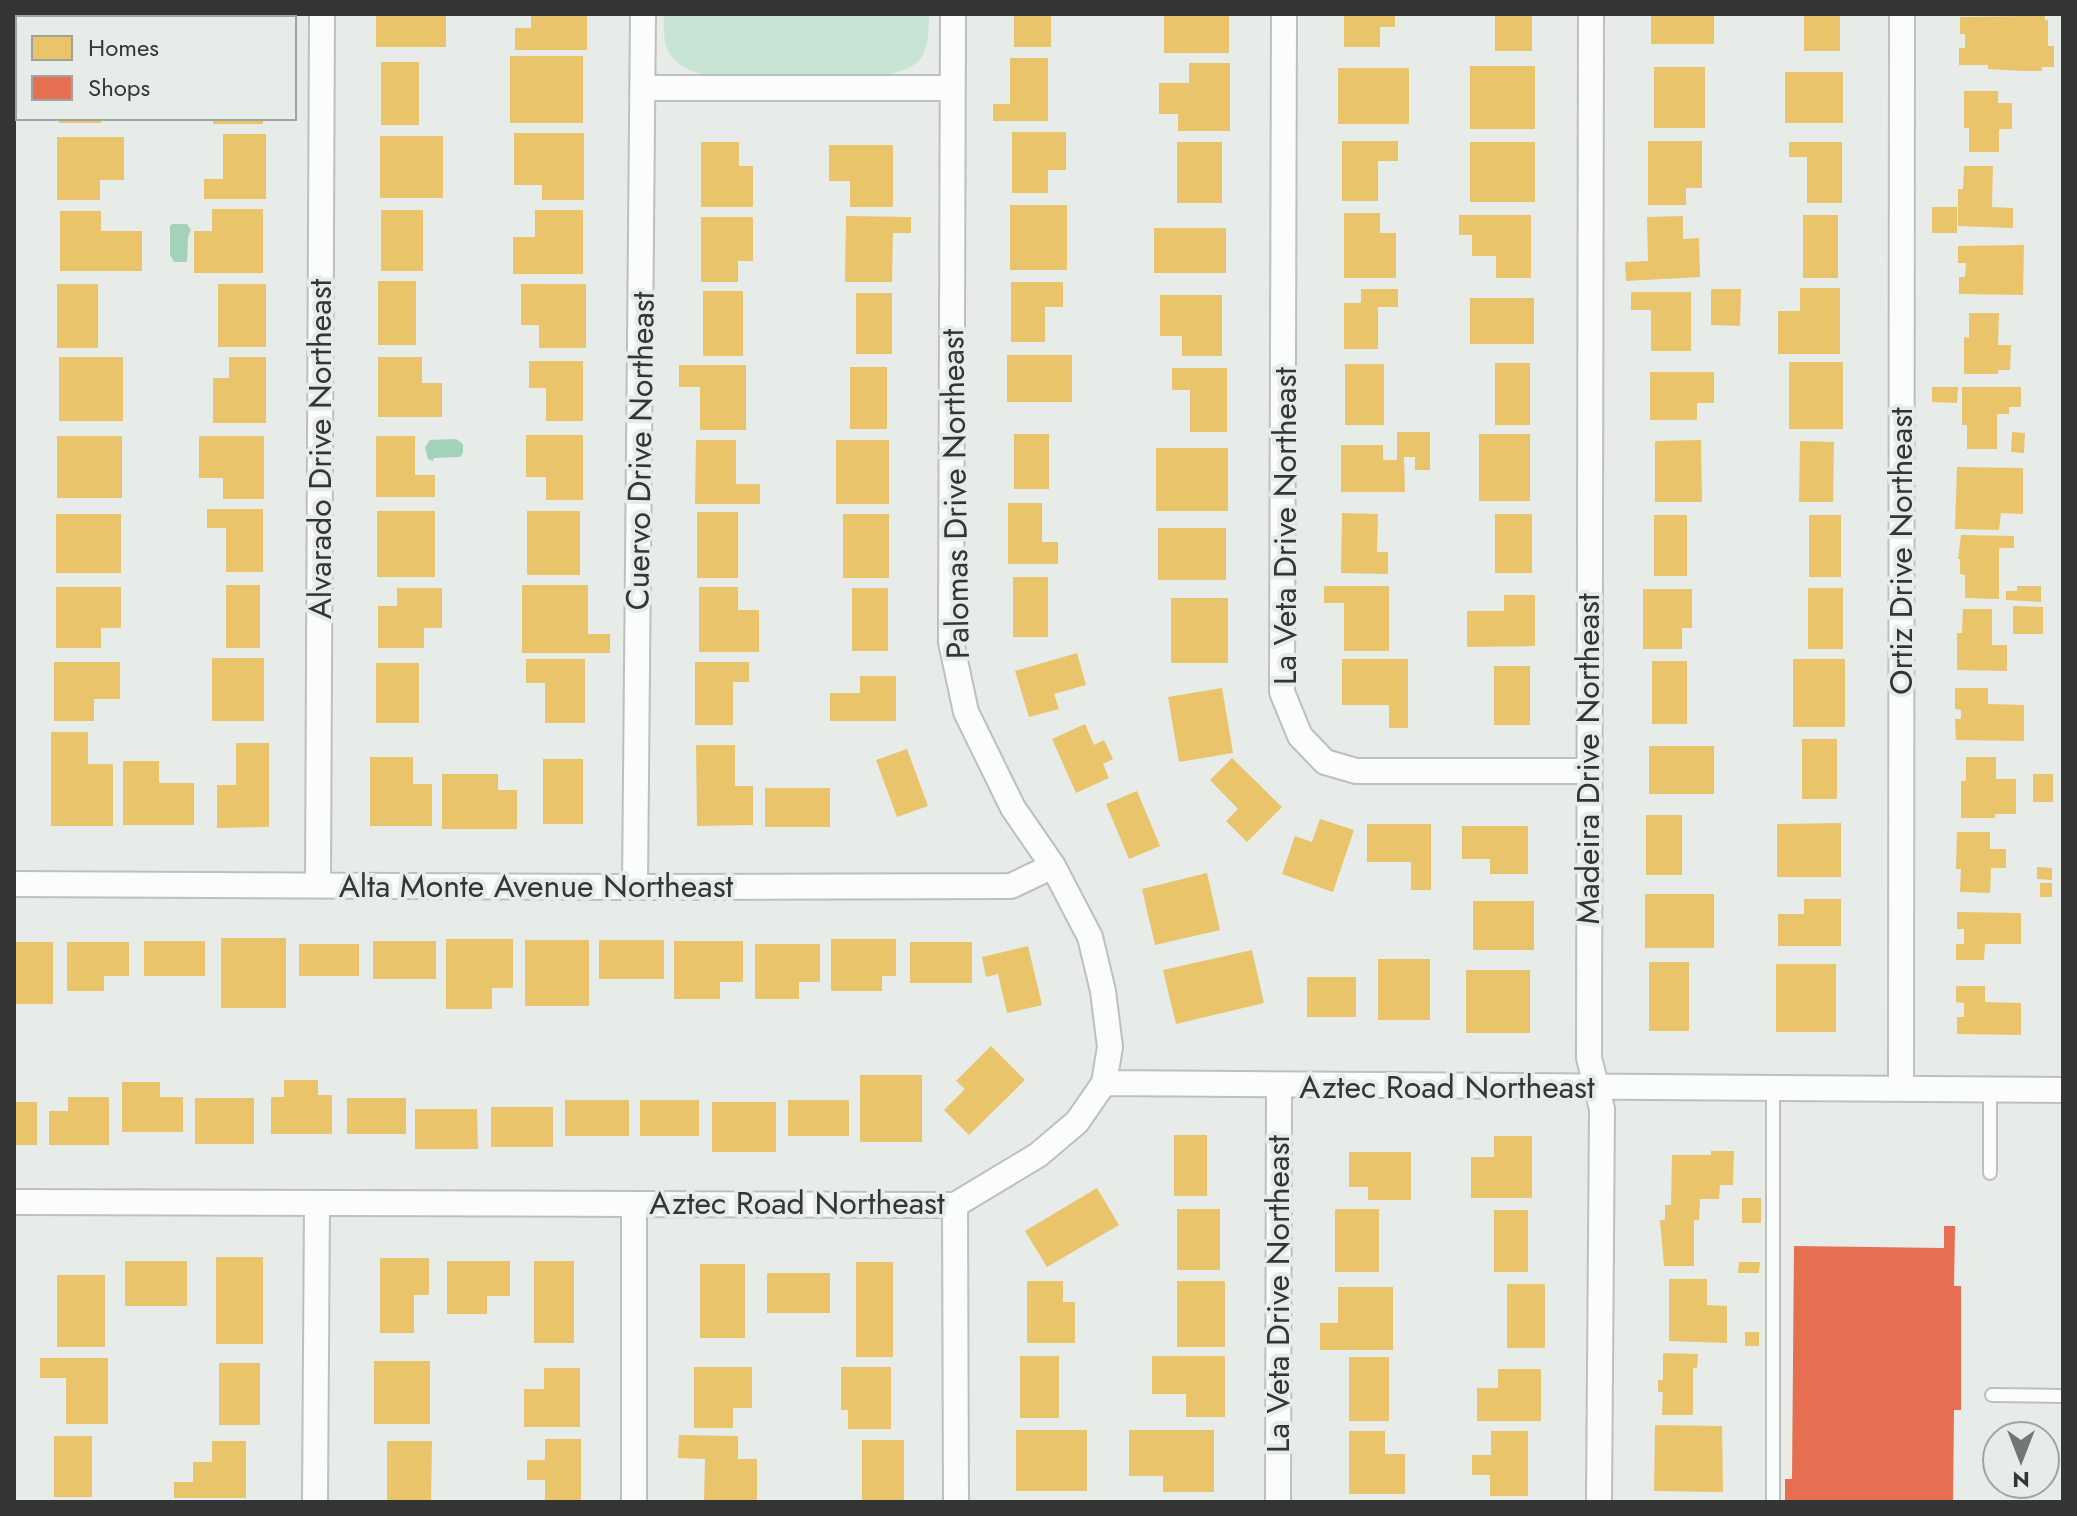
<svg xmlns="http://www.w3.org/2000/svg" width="2077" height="1516" font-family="Jost,sans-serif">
<rect width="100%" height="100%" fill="#e7ece9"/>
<path fill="#c7e4d4" d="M664 14H929C928 50 928 66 889 74H700C665 62 663 48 664 14Z"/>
<path fill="#a3d1b9" d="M172 224H187L191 230 188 237 187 262H174L170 255V226Z
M456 439 463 444V453L460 457 434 458 433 461 428 459 425 447 430 440Z"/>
<path fill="#e9c46a" d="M60 14H131V18H60Z
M200 14H266V18H200Z
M376 14H446V47H376Z
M531 14H587V50H515V28H531Z
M1014 14H1051V47H1014Z
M1164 14H1229V53H1164Z
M1344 14H1395V27H1380V47H1344Z
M1495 14H1532V51H1495Z
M1651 14H1714V44H1651Z
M1804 14H1840V51H1804Z
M2024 16H2045V20H2048V46H2054V67H2042V71H2025L1988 69V65H1959V48H1965V34H1960V17Z
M510 56H583V123H510Z
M1010 58H1048V121H993V104H1010Z
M381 62H419V125H381Z
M1189 63H1230V131H1178V114H1159V83H1189Z
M1470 66H1535V129H1470Z
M1654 67H1705V128H1654Z
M1338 68H1409V124H1338Z
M1785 72H1843V123H1785Z
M1964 91H1998V103H2012V129H1999V152H1969V128H1964Z
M59 118H101V123H59Z
M213 118H263V124H213Z
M1012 132H1066V170H1048V193H1012Z
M514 133H584V200H542V185H514Z
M223 134H266V199H204V179H223Z
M380 136H443V198H380Z
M57 137H124V180H100V200H57Z
M1342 141H1398V161H1378V201H1342Z
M1648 141H1702V188H1686V205H1648Z
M701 142H739V166H753V207H701Z
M1177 142H1222V203H1177Z
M1470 142H1535V202H1470Z
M1789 142H1842V203H1807V157H1789Z
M829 145H893V207H850V181H829Z
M1964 166H1993L1992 207 2013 208V228L1958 226V189H1963Z
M1010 205H1067V270H1010Z
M1932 207H1957V233H1932Z
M212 209H263V273H194V231H212Z
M381 210H423V271H381Z
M535 210H583V274H513V237H535Z
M60 211H101V231H142V271H60Z
M1344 213H1380V233H1396V278H1344Z
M1459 215H1531V278H1496V256H1472V235H1459Z
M1803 215H1838V278H1803Z
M846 216 911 217V233H893L892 282H845Z
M1683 216V239L1699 238 1700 277 1626 281 1625 262 1648 261 1647 217Z
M701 217H753V261H738V282H701Z
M1154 228H1226V273H1154Z
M2024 245 2023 295 1959 294V277H1965L1966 263H1958V246Z
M378 281H416V345H378Z
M1011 282H1063V307H1045V342H1011Z
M57 284H98V348H57Z
M218 284H266V347H218Z
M521 284H586V348H539V325H521Z
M1800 288H1840V354H1778V311H1800Z
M1361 289H1398V307H1378V349H1344V303H1361Z
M1711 289H1741L1740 326 1711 325Z
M703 291H743V356H703Z
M1631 292H1691V351H1651V310H1631Z
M856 293H892V354H856Z
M1160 295H1222V356H1182V336H1160Z
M1470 298H1534V344H1470Z
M1969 313H1999L1998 345H2011L2010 370H1998V374H1964V337L1969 338Z
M1007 355H1072V402H1007Z
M59 357H123V421H59Z
M229 357H266V423H213V378H229Z
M378 357H422V383H442V417H378Z
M529 361H583V421H546V388H529Z
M1789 362H1843V429H1789Z
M1495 363H1530V425H1495Z
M1345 364H1384V425H1345Z
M679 365H746V430H700V387H679Z
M850 367H887V429H850Z
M1172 368H1227V432H1190V390H1172Z
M1650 372H1714V403H1697V420H1650Z
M1932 387H1958L1957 403 1932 402Z
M1962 387H2021V407H2009V414H1997V449H1967V425H1962Z
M1397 432H1430V470H1415V457H1404L1405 492H1341V445H1383V460H1397Z
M2012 432 2025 433 2024 453 2011 452Z
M1014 434H1049V489H1014Z
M1479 434H1530V501H1479Z
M526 435H583V500H546V477H526Z
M57 436H122V498H57Z
M199 436H264V499H223V478H199Z
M376 436H415V475H435V497H376Z
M696 440H736V484H760V504H695Z
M836 440H889V504H836Z
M1701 440 1702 502H1655V441Z
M1800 441 1834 442 1833 502H1799Z
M1156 448H1228V511H1156Z
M1957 467 2023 468V514L2001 513 1999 530 1955 529Z
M1008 503H1042V542H1058V564H1008Z
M207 509H263V572H226V528H207Z
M377 511H435V577H377Z
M527 511H580V575H527Z
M697 512H738V578H697Z
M1342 513 1378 514 1377 552H1388V574L1341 573Z
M56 514H121V573H56Z
M843 514H889V578H843Z
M1495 514H1532V573H1495Z
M1654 515H1687V576H1654Z
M1809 515H1841V577H1809Z
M1158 528H1226V580H1158Z
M1961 535 2014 536V548H1999V599L1965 598V575L1960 574V559H1958Z
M1013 577H1048V637H1013Z
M226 585H260V648H226Z
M522 585H588V634H610V653H522Z
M1324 586H1389V651H1344V603H1324Z
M2017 586H2041V602L2006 600V591H2017Z
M56 587H121V628H101V648H56Z
M699 587H738V610H759V652H699Z
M397 588H442V628H424V648H378V606H397Z
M852 588H888V651H852Z
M1808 588H1843V649H1808Z
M1643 589H1692V628H1682V649H1643Z
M1504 595H1535V646L1467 647V611H1504Z
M1171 598H1228V663H1171Z
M2013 606 2043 607V634H2013Z
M1963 609H1992V645H2007V671L1957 670V633H1962Z
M1077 653 1086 685 1054 694 1059 709 1029 717 1015 671Z
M212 658H264V721H212Z
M526 659H585V723H545V683H526Z
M1342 659H1408V728H1389V705H1342Z
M1793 659H1845V727H1793Z
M1652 661H1687V724H1652Z
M54 662H120V699H94V721H54Z
M695 662H749V682H733V725H695Z
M376 663H419V723H376Z
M1494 666H1530V725H1494Z
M860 676H896V721H830V693H860Z
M1222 688 1233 753 1179 762 1168 697Z
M1955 688H1988V704L2024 705V741L1956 740 1955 719H1961V710L1955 709Z
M1085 724 1094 745 1104 740 1113 759 1103 764 1109 778 1076 793 1052 739Z
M51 732H88V764H113V826H51Z
M1802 739H1837V799H1802Z
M236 743H269V827L217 828V785H236Z
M696 745H735V786H753V825L697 826Z
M1649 746H1714V794H1649Z
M907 749 928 806 897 817 876 760Z
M370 757H413V784H432V826H370Z
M1966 757H1996V779H2016V814H1995V818H1961V781H1966Z
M1232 758 1282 807 1247 842 1226 821 1238 809 1210 780Z
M543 759H583V824H543Z
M123 761H159V783H194V825H123Z
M442 774H498V790H517V829H442Z
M2033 774H2053V802H2033Z
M765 788H830V827H765Z
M1137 791 1160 846 1129 859 1106 804Z
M1646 815H1682V875H1646Z
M1320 819 1354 830 1333 892 1282 874 1295 836 1312 842Z
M1841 823V877H1777V824Z
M1367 824H1431V890H1411V862H1367Z
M1462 826H1528V874H1490V859H1462Z
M1957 832H1990V849H2006V868H1991L1990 893 1960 892 1961 869H1956Z
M2037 867 2052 868V880L2037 879Z
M1207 873 1220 930 1155 945 1142 889Z
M2040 883H2052V897H2040Z
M1645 894H1714V948H1645Z
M1804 899H1841V946H1778V914H1804Z
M1473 901H1534V950H1473Z
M1957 912 2021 913V944H1985L1984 960H1956V944H1964V929H1957Z
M221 938H286V1008H221Z
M446 939H513V988H492V1009H446Z
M831 939H896V976H882V991H831Z
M525 940H589V1006H525Z
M599 940H664V979H599Z
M144 941H205V976H144Z
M373 941H436V979H373Z
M674 941H743V982H720V999H674Z
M14 942H53V1004H14Z
M67 942H129V976H104V991H67Z
M910 942H972V983H910Z
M299 944H359V976H299Z
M755 944H820V982H799V999H755Z
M1028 946 1042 1005 1007 1013 998 974 986 977 982 957Z
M1252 950 1264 1003 1176 1024 1163 970Z
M1378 959H1430V1020H1378Z
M1649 962H1689V1031H1649Z
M1776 964H1836V1032H1776Z
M1466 970H1530V1033H1466Z
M1307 977H1356V1017H1307Z
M1956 986H1985V1002L2021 1003V1035L1957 1034V1017H1964V1003L1956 1002Z
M991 1046 1025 1080 969 1135 944 1110 965 1089 956 1081Z
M860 1075H922V1142H860Z
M284 1080H318V1095H332V1134H271V1097H284Z
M122 1082H160V1097H183V1132H122Z
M68 1097H109V1145H49V1111H68Z
M195 1098H254V1144H195Z
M347 1098H406V1134H347Z
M565 1100H629V1136H565Z
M640 1100H699V1136H640Z
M788 1100H849V1136H788Z
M14 1102H37V1145H14Z
M712 1102H776V1152H712Z
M491 1107H553V1147H491Z
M415 1109H477L478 1149H415Z
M1174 1135H1207V1196H1174Z
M1494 1136H1532V1198H1471V1157H1494Z
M1711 1151H1734L1733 1185H1720L1719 1199H1700L1699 1220H1694V1266H1664L1660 1220H1665V1205H1671L1672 1155H1711Z
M1349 1152H1411V1200H1368V1187H1349Z
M1097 1188 1119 1225 1047 1267 1025 1231Z
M1742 1198H1761V1223H1742Z
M1177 1209H1220V1270H1177Z
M1335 1209H1379V1272H1335Z
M1494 1210H1528V1272H1494Z
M216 1257H263V1344H216Z
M380 1258H429V1295H414V1333H380Z
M125 1261H187V1306H125Z
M447 1261H510V1296H487V1314H447Z
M534 1261H574V1343H534Z
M856 1262H893V1357H856Z
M1739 1262H1760L1759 1273H1738Z
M700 1264H745V1338H700Z
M767 1273H830V1313H767Z
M57 1275H105V1347H57Z
M1669 1279H1707V1305L1727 1306V1343L1669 1341Z
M1027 1281H1063V1302H1075V1343H1027Z
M1177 1281H1225V1347H1177Z
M1507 1284H1545V1348H1507Z
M1338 1287H1393V1350H1320V1323H1338Z
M1745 1332H1759V1346H1745Z
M1663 1353 1698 1354 1697 1368H1693V1415H1662L1663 1392H1658V1380H1663Z
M1020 1356H1059V1418H1020Z
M1152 1356H1225V1417H1186V1394H1152Z
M1349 1357H1389V1421H1349Z
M40 1358H108V1424H66V1378H40Z
M374 1361H430V1424H374Z
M219 1363H260V1425H219Z
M694 1367H752V1408H733V1428H694Z
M841 1367H891V1429H848V1410H841Z
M544 1368H580V1427H524V1389H544Z
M1498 1369H1541V1421H1477V1388H1498Z
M1655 1425 1722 1426 1723 1492 1654 1491Z
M1016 1430H1087V1491H1016Z
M1129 1430H1214V1492H1163V1476H1129Z
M1349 1431H1385V1454H1405V1494H1349Z
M1491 1431H1528V1496H1490V1475H1472V1455H1491Z
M679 1435 738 1436V1459H757V1502H704L705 1459 678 1458Z
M54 1436H92V1497H54Z
M545 1439H581V1502H545V1480H527V1460H545Z
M862 1440H904V1502H862Z
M212 1441H246V1498H174V1482H193V1462H212Z
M387 1441H432L431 1500H387Z"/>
<path fill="#e76f51" d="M1944 1226H1955L1954 1286H1961V1410H1954L1953 1502H1785V1479H1792L1794 1246 1944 1248Z"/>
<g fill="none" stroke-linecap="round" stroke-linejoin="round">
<g stroke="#bcc0be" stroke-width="16">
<path id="lane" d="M1773 1088V1502
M1990 1089V1173
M1992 1395 2063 1396"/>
</g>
<g stroke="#bcc0be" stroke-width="28">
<path id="street" d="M1284 14 1282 692 1300 736 1325 762 1356 771H1587
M1591 14 1589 1058 1602 1109 1599 1502
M643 88H952
M14 884 635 887 1011 886 1053 866
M318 885 322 14
M635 887 643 14
M1104 1083 2063 1090
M1901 1088 1902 14
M14 1202 955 1205 1038 1155 1077 1122 1104 1083 1110 1047 1103 991 1090 937 1053 866 1013 808 966 712 951 642 953 14
M955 1205 956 1502
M315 1502 317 1203
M634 1502V1204
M1278 1502 1279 1085"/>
</g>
<use href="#lane" stroke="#fbfcfc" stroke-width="12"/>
<use href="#street" stroke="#fbfcfc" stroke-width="24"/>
</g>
<g text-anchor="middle" stroke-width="8" stroke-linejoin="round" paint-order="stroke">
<g font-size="32" fill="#343635" stroke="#e6ede9">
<text transform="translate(320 449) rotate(-90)" y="11">Alvarado Drive Northeast</text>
<text transform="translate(640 451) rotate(-89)" y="11">Cuervo Drive Northeast</text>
<text transform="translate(955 494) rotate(-91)" y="11">Palomas Drive Northeast</text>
<text transform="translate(1285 526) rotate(-90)" y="11">La Veta Drive Northeast</text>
<text transform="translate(1901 551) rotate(-90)" y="11">Ortiz Drive Northeast</text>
<text transform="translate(1588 759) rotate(-90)" y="11">Madeira Drive Northeast</text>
<text x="536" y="897">Alta Monte Avenue Northeast</text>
<text x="1447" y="1098">Aztec Road Northeast</text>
<text x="797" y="1214">Aztec Road Northeast</text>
<text transform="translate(1278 1294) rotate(-90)" y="11">La Veta Drive Northeast</text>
</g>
</g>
<rect width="2077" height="1516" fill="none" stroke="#343635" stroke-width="32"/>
<rect x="16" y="16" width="280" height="104" fill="#e6ede9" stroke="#9fa4a1" stroke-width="2"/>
<rect x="32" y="36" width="40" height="24" fill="#e9c46a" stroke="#9fa4a1" stroke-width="2"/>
<text x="88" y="56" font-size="24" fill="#343635">Homes</text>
<rect x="32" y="76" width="40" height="24" fill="#e76f51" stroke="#9fa4a1" stroke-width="2"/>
<text x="88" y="96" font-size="24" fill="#343635">Shops</text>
<g transform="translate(2021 1460) rotate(180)"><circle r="38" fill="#e6ede9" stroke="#9fa4a1" stroke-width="2"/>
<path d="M0-6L14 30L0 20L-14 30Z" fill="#737674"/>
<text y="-12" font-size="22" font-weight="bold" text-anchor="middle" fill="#343635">N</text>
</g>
</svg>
